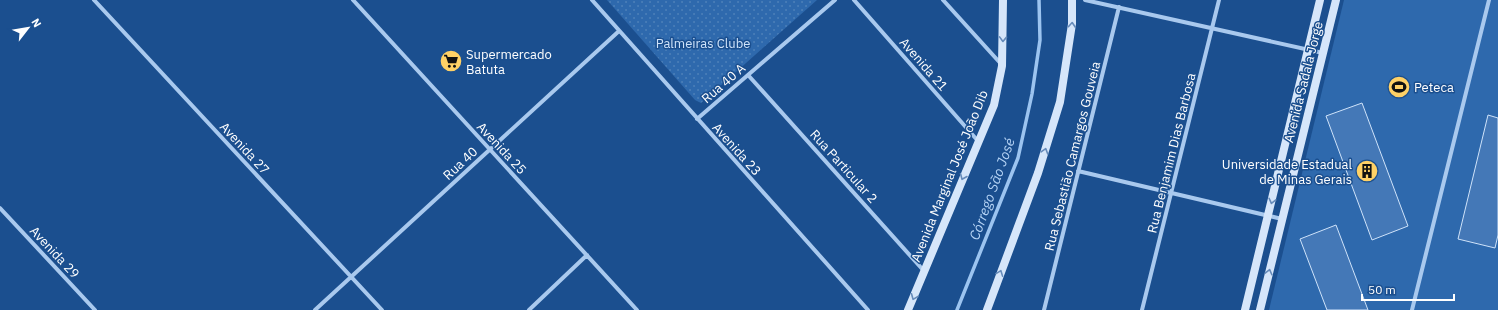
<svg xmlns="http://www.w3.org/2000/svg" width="1498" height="310" font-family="'IBM Plex Sans',sans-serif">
<defs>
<pattern id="park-dots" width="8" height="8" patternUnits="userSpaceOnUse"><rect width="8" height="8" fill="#2e69ad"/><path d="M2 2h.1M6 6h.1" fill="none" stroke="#4d80b9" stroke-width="1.8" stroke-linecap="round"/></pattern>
</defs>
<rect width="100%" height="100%" fill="#1b4f8f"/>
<path fill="#2e69ad" d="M1344 0H1498V310H1269Z"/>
<path fill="url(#park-dots)" d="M607 0H817L701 103 695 100Z"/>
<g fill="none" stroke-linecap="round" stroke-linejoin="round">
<path stroke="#9cc4f0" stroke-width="3.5" d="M957 310 1018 158 1032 94 1040 40 1039 0"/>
</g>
<path fill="#4478b7" stroke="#cfe3fa" d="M1362 103 1408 226 1372 240 1326 116Z
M1488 115 1498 118V235L1495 248 1458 239Z
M1336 225 1368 310H1327L1300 239Z"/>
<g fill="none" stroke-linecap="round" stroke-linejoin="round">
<path stroke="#a9c9ee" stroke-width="4" d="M94 0 382 310
M353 0 637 310
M592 0 868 310
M854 0 978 141
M943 0 1002 65
M1085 0 1323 53
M748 75 924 271
M697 119 835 0
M1078 171 1282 219
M0 208 95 310
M315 310 619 31
M529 310 587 255
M1044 310 1119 7
M1142 310 1219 0
M1412 310 1489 0"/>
<path stroke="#d6e6fa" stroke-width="8" d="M908 310 994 105 1002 66 1003 0
M987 310 1038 173 1060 102 1072 24V0
M1245 310 1320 0
M1260 310 1336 0"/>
</g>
<defs><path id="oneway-chevron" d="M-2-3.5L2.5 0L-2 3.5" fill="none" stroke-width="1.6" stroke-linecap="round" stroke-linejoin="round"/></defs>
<g stroke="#668bba">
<use href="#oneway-chevron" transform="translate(1072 25) rotate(-86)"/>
<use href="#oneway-chevron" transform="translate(1003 39) rotate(92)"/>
<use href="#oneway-chevron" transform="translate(1045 151) rotate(-73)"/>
<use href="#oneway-chevron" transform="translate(963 177) rotate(113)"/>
<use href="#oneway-chevron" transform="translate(1272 201) rotate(104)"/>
<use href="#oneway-chevron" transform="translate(1269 272) rotate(-76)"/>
<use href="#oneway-chevron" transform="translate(1000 273) rotate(-69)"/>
<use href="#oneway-chevron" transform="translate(914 297) rotate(112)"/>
</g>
<defs>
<g id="supermarket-disc" transform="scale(1.15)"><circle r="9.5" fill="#ffd166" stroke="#1b4f8f"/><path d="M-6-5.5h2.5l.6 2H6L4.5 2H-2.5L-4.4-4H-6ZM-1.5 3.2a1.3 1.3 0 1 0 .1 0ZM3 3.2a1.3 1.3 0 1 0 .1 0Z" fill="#111"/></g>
<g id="stadium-disc" transform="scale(1.15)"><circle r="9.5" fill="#ffd166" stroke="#1b4f8f"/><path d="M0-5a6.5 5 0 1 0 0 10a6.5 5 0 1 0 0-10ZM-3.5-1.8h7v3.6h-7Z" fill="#111"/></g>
<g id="building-disc" transform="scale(1.15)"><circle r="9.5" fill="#ffd166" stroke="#1b4f8f"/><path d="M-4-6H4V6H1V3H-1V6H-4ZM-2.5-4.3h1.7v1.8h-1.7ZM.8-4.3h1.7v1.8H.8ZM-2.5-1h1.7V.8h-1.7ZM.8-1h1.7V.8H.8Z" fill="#111"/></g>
</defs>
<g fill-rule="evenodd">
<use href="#supermarket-disc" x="451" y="61"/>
<use href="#stadium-disc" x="1399" y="87"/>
<use href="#building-disc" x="1367" y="171"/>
</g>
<g text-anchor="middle" stroke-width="3" stroke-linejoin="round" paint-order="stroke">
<g font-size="13" fill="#cfe3fa" stroke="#1b4f8f">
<text x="703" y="48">Palmeiras Clube</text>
</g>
<g font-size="13" fill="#fff" stroke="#1b4f8f" text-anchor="start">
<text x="466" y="59">Supermercado<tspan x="466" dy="15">Batuta</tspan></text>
<text x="1414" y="92">Peteca</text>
<text x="1352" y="169" text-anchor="end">Universidade Estadual<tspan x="1352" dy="15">de Minas Gerais</tspan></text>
</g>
<g font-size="13" fill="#fff" stroke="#1b4f8f">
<text transform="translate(924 64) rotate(49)" y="5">Avenida 21</text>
<text transform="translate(1303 82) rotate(-76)" y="5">Avenida Sadala Jorge</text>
<text transform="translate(723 83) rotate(-41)" y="5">Rua 40 A</text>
<text transform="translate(245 148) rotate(47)" y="5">Avenida 27</text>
<text transform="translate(502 148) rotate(47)" y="5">Avenida 25</text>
<text transform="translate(737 149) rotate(48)" y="5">Avenida 23</text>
<text transform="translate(1171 153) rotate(-76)" y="5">Rua Benjamim Dias Barbosa</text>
<text transform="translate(1072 156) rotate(-76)" y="5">Rua Sebastião Camargos Gouveia</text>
<text transform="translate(460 163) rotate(-43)" y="5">Rua 40</text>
<text transform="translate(844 166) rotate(48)" y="5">Rua Particular 2</text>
<text transform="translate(949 176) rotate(-68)" y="5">Avenida Marginal José João Dib</text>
<text transform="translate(55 252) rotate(47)" y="5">Avenida 29</text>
</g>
<g font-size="14" font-style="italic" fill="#b5d3f5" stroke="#1b4f8f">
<text transform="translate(992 189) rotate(-70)" y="5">Córrego São José</text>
</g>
</g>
<g transform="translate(28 28) rotate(59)" stroke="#1b4f8f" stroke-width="3" paint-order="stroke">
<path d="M0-3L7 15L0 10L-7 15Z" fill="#ffffff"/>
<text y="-6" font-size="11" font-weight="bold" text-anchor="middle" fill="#ffffff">N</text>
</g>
<path d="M1362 294v6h92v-6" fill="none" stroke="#ffffff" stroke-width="2"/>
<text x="1368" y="294" font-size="12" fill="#ffffff" stroke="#1b4f8f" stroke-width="3" paint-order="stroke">50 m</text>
</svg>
